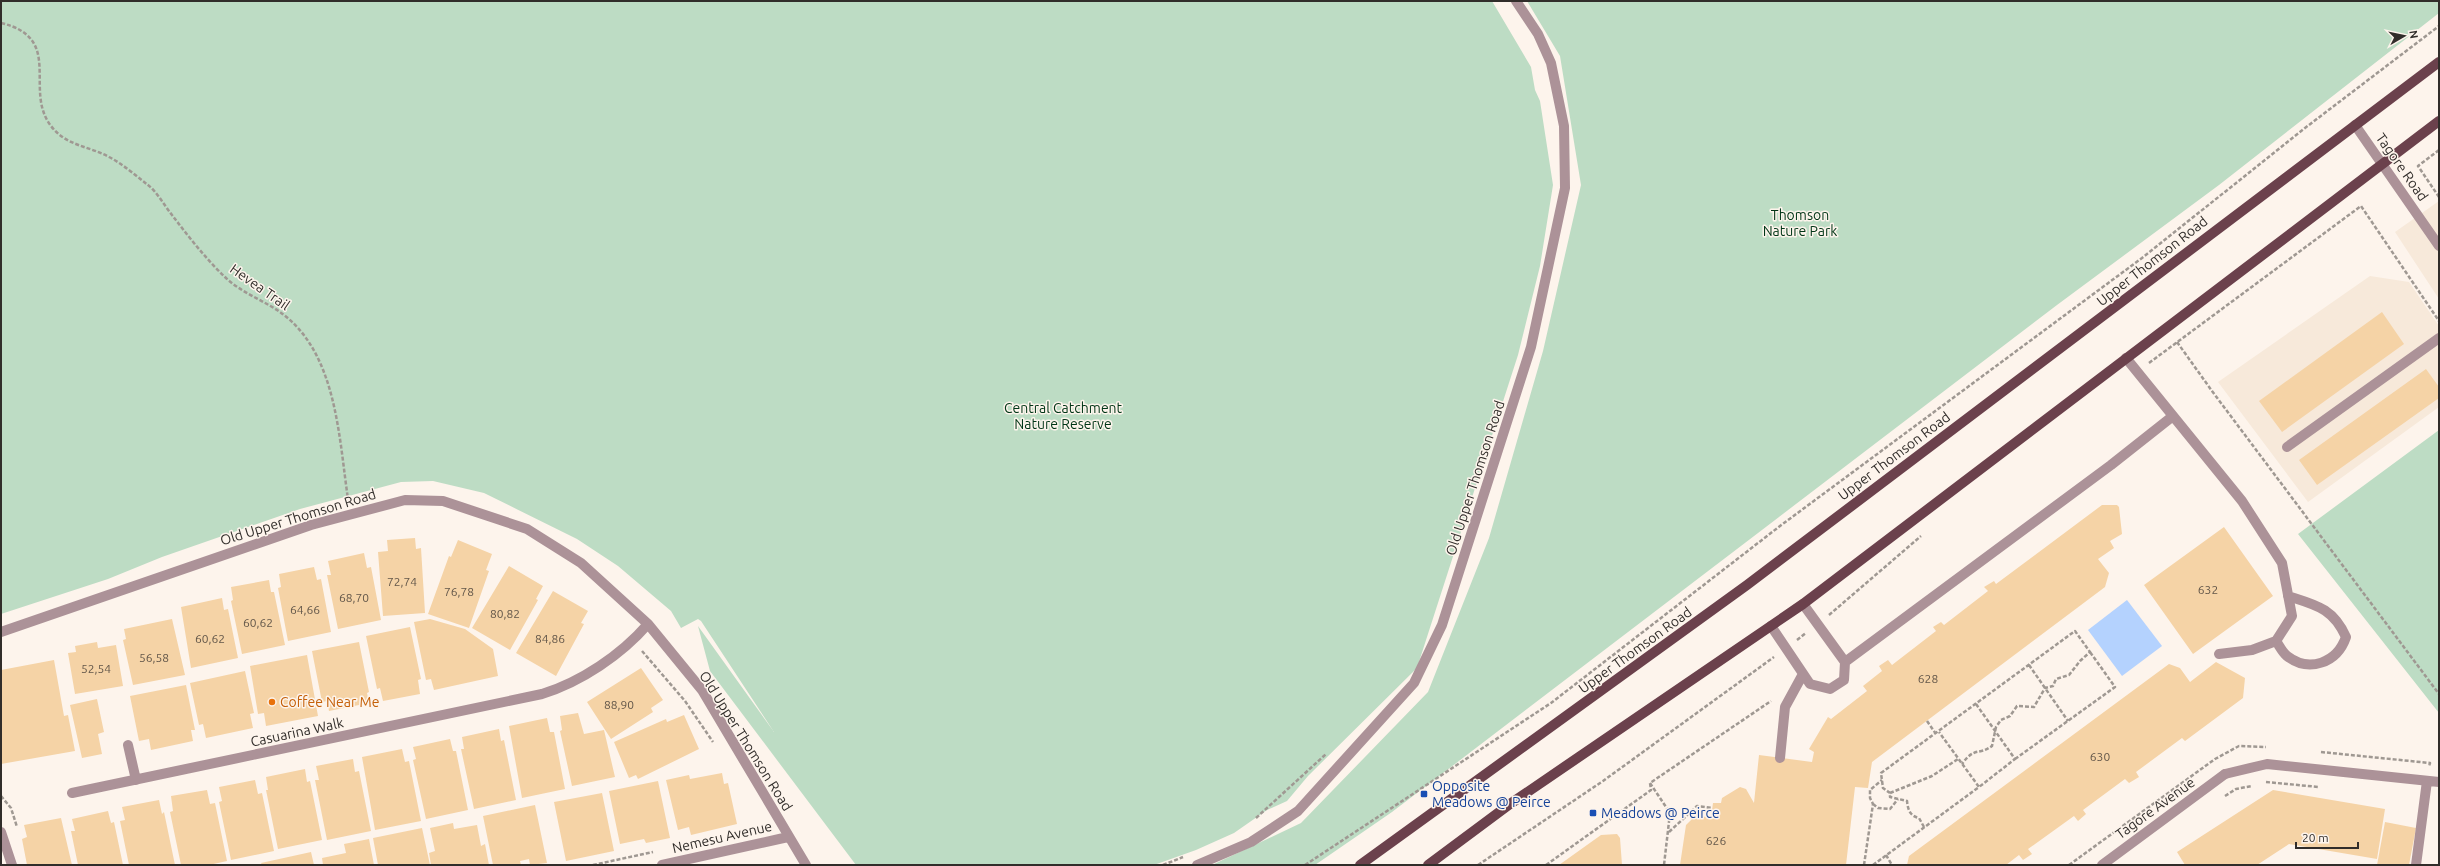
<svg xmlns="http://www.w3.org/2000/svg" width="2440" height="866" font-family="Ubuntu,sans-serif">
<rect width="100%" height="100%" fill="#fdf4ec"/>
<path fill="#f7e9da" d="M2439 201V299L2395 232Z
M2370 276 2409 282 2439 326V407L2308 502 2218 382Z"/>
<path fill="#bddcc4" d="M1 1H1492L1531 67 1535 90 1540 101 1553 185 1540 266 1518 355 1417 668 1308 776 1287 801 1267 810 1234 833 1196 850 1154 865H856L710 671 698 626 774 732 701 621 698 619 681 628 671 611 618 566 577 539 484 493 433 481 401 482 300 509 162 557 108 579 1 614Z
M1527 1H2439V13L2219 185 2057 305 1392 812 1315 865H1212L1301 823 1428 692 1489 538 1543 351 1581 185 1560 56Z
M2439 430V713L2298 534Z"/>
<path fill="#b4d2fe" d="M2127 600 2162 646 2122 676 2088 630Z"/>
<path fill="#f5d3a6" d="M2382 312 2404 344 2282 432 2259 401Z
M2426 369 2439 387V398L2317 485 2299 460Z
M2102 505H2117L2119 507 2122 534 2110 541 2114 548 2098 559 2109 573 2105 587 1872 762 1868 788 1855 787 1846 865H1680L1686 825 1696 815 1711 818 1713 803H1721L1722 798 1740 787 1746 789 1754 803 1759 755 1812 762 1814 752 1809 749 1828 717 1831 719 1867 691 1863 686 1882 671 1879 666 1888 660 1892 665 1936 631 1933 627 1941 622 1944 625 1988 591 1984 587 1994 581 1996 584Z
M2224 527 2273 596 2193 654 2144 585Z
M415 538 416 549 421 548 425 613 383 616 378 552 388 551 387 540Z
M458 540 492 554 486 570 489 571 469 628 428 614 449 556 451 557Z
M364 553 367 568 371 567 381 620 338 629 327 575H331L328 561Z
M509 566 543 586 536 599 538 600 510 650 472 628Z
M314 567 317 580 321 579 331 632 288 641 278 588 281 587 279 574Z
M269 580 271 592H274L285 645 242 654 231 601 233 600 231 587Z
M553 591 588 611 581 623 584 624 556 676 516 653Z
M222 598 224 610 228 609 238 658 191 668 181 607Z
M172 619 185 675 133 685 123 640 126 639 124 629Z
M430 619 465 629 493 649 498 676 434 690 431 679 426 680 414 622Z
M410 627 421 679 418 680 420 694 383 701 380 688 377 689 366 636Z
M97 642 98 648 116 645 123 686 75 694 68 653 76 652 75 646Z
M359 642 369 692 367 693 369 703 329 711 327 701 322 702 312 651Z
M307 655 318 716 266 726 264 713 258 714 250 666Z
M54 660 64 716 68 715 75 751 1 764V670Z
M2216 662 2245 678 2243 698 2185 741 2182 738 2136 772 2139 777 2129 783 2125 779 2083 810 2086 814 2078 821 2074 816 2028 849 2032 854 2023 860 2019 855 2006 865H1907L1909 856 2169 664 2180 668 2190 682Z
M641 668 663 700 651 708 653 712 611 739 587 702Z
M245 671 254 713 250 714 253 728 206 738 203 724 199 725 190 683Z
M186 685 195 730H191L193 741 151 750 149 739 139 741 130 696Z
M97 699 104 732 98 734 102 754 82 758 70 705Z
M578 713 584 734 604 730 615 777 572 786 560 731 562 730 560 716Z
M684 715 699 749 638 779 636 775 629 778 614 742 666 719 667 722Z
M547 718 550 732H554L565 789 522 798 509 726Z
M499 729 501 741 504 740 516 800 474 809 461 749H464L462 737Z
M450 739 453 751H456L468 810 426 819 413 760 416 759 413 747Z
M402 749 405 762 409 761 421 821 375 830 362 757Z
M353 759 355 772 359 771 371 831 327 840 315 780H319L316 766Z
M305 769 307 782 310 781 322 840 278 849 266 790H268L266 777Z
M722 773 724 784 728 783 737 824 691 835 689 827 678 830 666 780 689 775 690 779Z
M255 780 258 794 262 793 274 851 231 860 219 802 222 801 219 787Z
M658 781 670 838 646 843 644 839 620 844 609 791Z
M207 790 210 804 215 803 227 861 209 865H181L170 812 173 811 171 796Z
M2273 790 2385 809 2377 859 2289 844 2257 865H2185L2177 852Z
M602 793 614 851 566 861 554 802Z
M159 800 162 814 164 812 175 865H129L120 821 125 820 122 807Z
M535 805 547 863 530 865 529 859 520 861 521 865H493L483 816Z
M108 811 111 823 114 822 123 865H78L71 831H75L72 819Z
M61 818 72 865H27L22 839 27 837 24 825Z
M2385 822 2416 828 2409 865H2377Z
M453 823 454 829 477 825 481 846 485 844 489 865H431L429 853 435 851 430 828Z
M422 828 430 865H378L373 838Z
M1617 834 1620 838 1622 865H1559L1601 835Z
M369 839 374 865H323L322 858 346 853 344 844Z
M311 852 314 865H262L261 863Z"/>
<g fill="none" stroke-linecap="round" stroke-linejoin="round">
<path stroke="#9f9892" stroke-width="2.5" stroke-dasharray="4 2" stroke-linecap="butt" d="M1 23C65 38 23 90 51 126 66 146 89 146 109 157 123 164 136 176 148 185 157 192 164 205 172 215 188 236 206 259 225 277 241 293 266 301 284 315 337 356 339 439 348 499
M2439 150 2418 166 2439 197
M2177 342 2212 391 2439 694
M2149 363 2361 206 2439 321
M1829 615 1921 536
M1797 640 1806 633
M642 651 685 701 713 742
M2029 665 2068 721
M1976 704 2015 759 1979 787
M1927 721 1936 734
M2321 752 2430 763 2429 766
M2015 759 2115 687 2090 652
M2266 782 2319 787
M1650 783 1670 813 1664 865
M1890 793 1932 776 1958 759
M1 796 11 808 17 827
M2225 796 2236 789 2252 786
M1873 804 1878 808 1890 809 1898 799
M1256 818 1326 754
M1924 827 1919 818C1910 816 1908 810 1907 801L1890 797V793L1883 788 1881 773 2075 631 2090 652 2080 661 2069 675 2056 679 2053 686 2045 688 2034 707 2017 706 2010 716 2001 720 1996 727 1992 746C1978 756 1975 746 1962 764
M1669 832 1697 806 1712 808
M1886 855 1892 865
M593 865 653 852
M1163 865 1183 857
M1305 865 1551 703 1780 526 2142 258 2305 128 2439 26
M1478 865 1603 781 1774 657
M1546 865 1651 790 1650 783 1771 701
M1864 865 1873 804 1870 798V790L1882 780
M1873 865 1979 787 1939 732
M2069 865 2215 759 2239 746 2266 747"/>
<path stroke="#ac9298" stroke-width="10" d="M2126 358 2242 501 2282 563 2292 616 2276 641 2252 650 2219 654
M2287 447 2439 338
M1771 626 1810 684 1830 689 1844 680 1845 662 1803 604
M2276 641C2279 645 2282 652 2287 656 2309 673 2337 663 2346 637 2333 608 2316 605 2288 596
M1845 662 2111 465 2173 416
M1780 758 1785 707 1803 674
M2225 774 2267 764 2439 782
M2416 865 2427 781"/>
<path stroke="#ac9298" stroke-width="10" d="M2355 125 2439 246
M1 632 311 525 405 500 443 501 527 529 581 563 648 624 702 690 806 865
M128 745 136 780
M72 793 542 694C581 682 621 655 648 624
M1 832 12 865
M662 865 788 837
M1197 865 1251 842 1298 811 1414 683 1442 625 1531 347 1565 188 1564 126 1551 63 1538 34 1516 1
M2102 865 2225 774"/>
<path stroke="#6b414c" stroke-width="10" d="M1360 865 1747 585 2439 62
M1428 865 1510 804 1803 604 2439 121"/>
</g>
<circle fill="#e8710a" stroke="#fdf4ec" stroke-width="1.5" cx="272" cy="702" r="4"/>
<g fill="#1a4fb4" stroke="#fdf4ec" stroke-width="1.5">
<rect x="1420" y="790" width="8" height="8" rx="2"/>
<rect x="1589" y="809" width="8" height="8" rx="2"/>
</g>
<g text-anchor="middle" stroke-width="3" stroke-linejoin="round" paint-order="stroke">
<g font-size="12" fill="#625649">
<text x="402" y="586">72,74</text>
<text x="2208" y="594">632</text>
<text x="459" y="596">76,78</text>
<text x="354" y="602">68,70</text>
<text x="305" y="614">64,66</text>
<text x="505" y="618">80,82</text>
<text x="258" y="627">60,62</text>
<text x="210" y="643">60,62</text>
<text x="550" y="643">84,86</text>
<text x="154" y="662">56,58</text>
<text x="96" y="673">52,54</text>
<text x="1928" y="683">628</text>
<text x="619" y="709">88,90</text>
<text x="2100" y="761">630</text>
<text x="1716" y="845">626</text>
</g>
<g font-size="14" fill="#312d2a" stroke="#fdf4ec">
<text transform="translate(2402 167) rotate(55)" y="5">Tagore Road</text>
<text transform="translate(2152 261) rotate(-38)" y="5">Upper Thomson Road</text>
<text transform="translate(260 287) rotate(35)" y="5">Hevea Trail</text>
<text transform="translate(1894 456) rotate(-37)" y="5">Upper Thomson Road</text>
<text transform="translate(1475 478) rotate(-72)" y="5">Old Upper Thomson Road</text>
<text transform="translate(298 517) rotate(-17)" y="5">Old Upper Thomson Road</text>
<text transform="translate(1635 650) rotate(-36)" y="5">Upper Thomson Road</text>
<text transform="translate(297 732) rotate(-12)" y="5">Casuarina Walk</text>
<text transform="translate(746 741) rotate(58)" y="5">Old Upper Thomson Road</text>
<text transform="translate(2155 808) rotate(-36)" y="5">Tagore Avenue</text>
<text transform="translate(722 837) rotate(-13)" y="5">Nemesu Avenue</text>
</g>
<g font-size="14" fill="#003616" stroke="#fdf4ec">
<text x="1800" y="220">Thomson<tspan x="1800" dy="16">Nature Park</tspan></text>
<text x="1063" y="413">Central Catchment<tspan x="1063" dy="16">Nature Reserve</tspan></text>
</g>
<g font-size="14" fill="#c56008" stroke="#fdf4ec" text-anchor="start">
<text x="280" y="707">Coffee Near Me</text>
</g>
<g font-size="14" fill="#164399" stroke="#fdf4ec" text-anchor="start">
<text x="1432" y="791">Opposite<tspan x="1432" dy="16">Meadows @ Peirce</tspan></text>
<text x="1601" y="818">Meadows @ Peirce</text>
</g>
</g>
<rect width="2440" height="866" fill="none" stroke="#312d2a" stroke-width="4"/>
<g transform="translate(2404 36) rotate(81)" stroke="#fdf4ec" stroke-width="3" paint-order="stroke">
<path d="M0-3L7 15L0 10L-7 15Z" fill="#312d2a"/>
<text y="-6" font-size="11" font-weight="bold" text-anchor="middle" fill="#312d2a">N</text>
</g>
<path d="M2296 842v6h62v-6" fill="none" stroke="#312d2a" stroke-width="2"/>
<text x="2302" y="842" font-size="12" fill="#312d2a" stroke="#fdf4ec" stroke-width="3" paint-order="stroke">20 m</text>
</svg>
